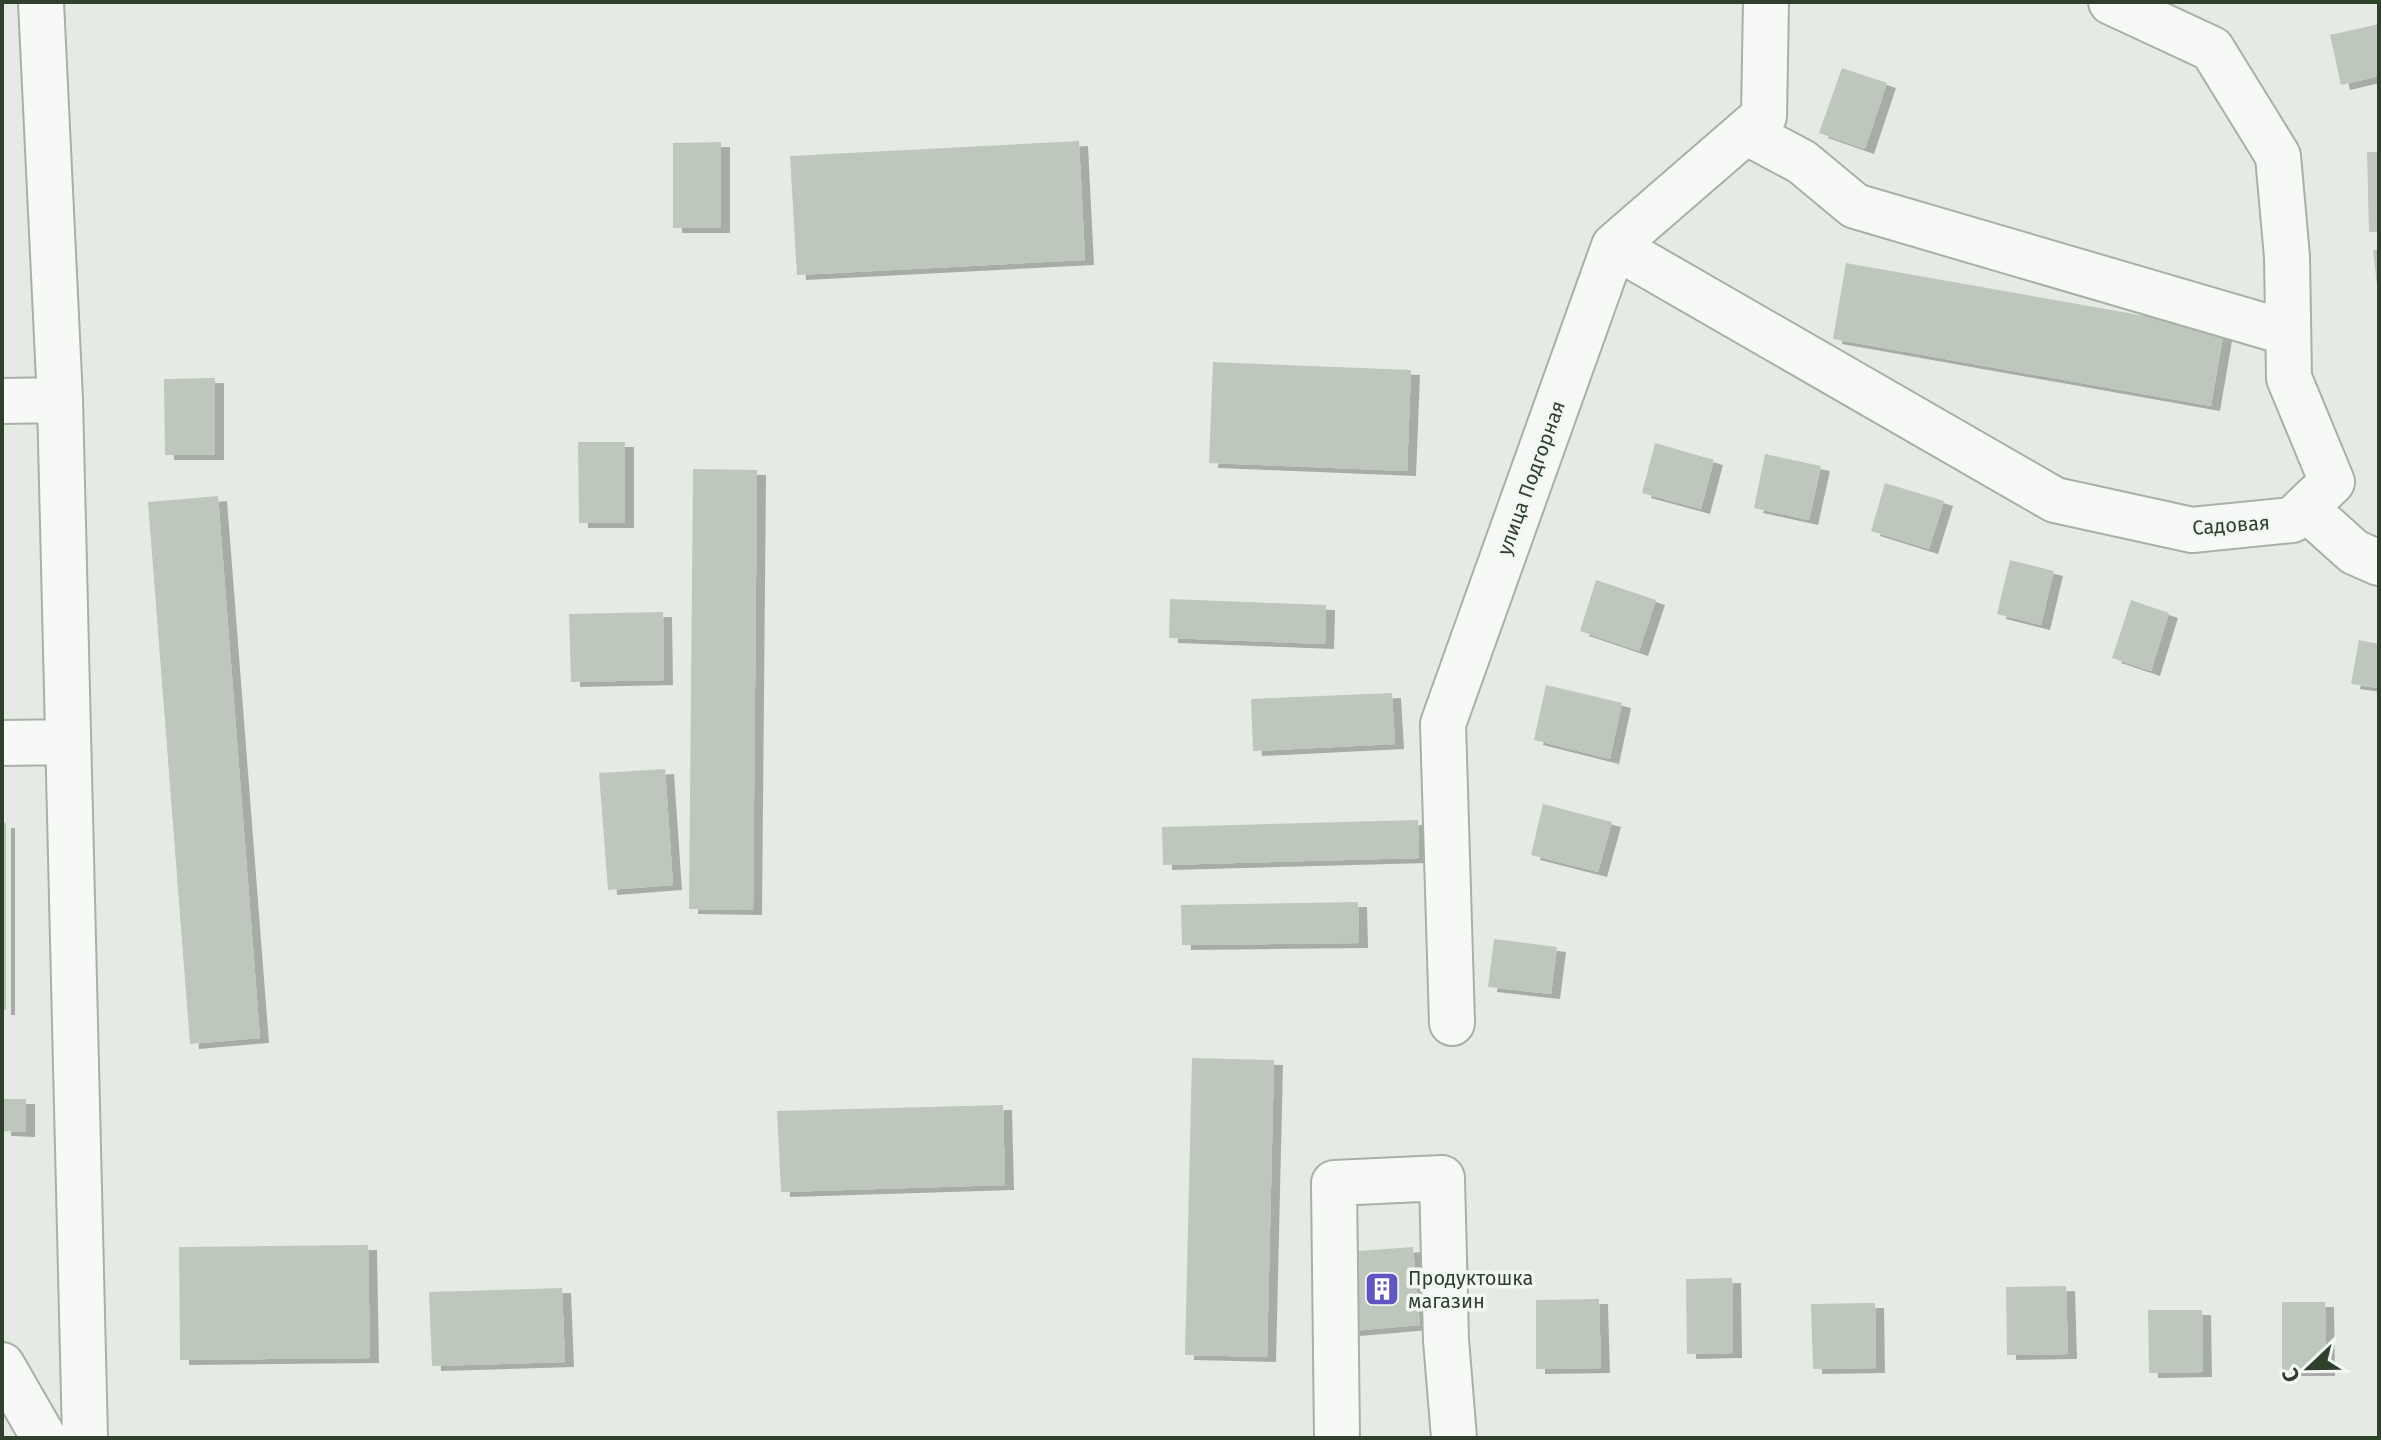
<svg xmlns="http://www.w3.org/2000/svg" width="2381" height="1440" font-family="'Fira Sans',sans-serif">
<defs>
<filter id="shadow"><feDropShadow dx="9" dy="5" stdDeviation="0" flood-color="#0004"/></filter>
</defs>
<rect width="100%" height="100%" fill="#e5ebe4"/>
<path fill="#bdc7bc" filter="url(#shadow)" d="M2379 24V76L2341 85 2330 35Z
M1842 68 1887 83 1865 149 1819 133Z
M1079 141 1085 260 797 275 790 156Z
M721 142V228H673V143Z
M2367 152H2379V232H2369Z
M2373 250H2379V285H2377Z
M1846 263 2224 330 2211 406 1833 339Z
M1213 362 1411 370 1407 471 1209 463Z
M215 378V455H165L164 379Z
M578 442H625V523H579Z
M1655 443 1714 460 1701 509 1642 493Z
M1765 454 1821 466 1809 520 1754 508Z
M693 469 757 470 753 910 689 909Z
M1885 483 1944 501 1929 549 1871 531Z
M218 496 260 1038 190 1044 148 502Z
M2010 560 2054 571 2041 625 1997 614Z
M1596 580 1656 600 1639 651 1580 631Z
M1170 599 1326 605 1325 644 1169 638Z
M2131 600 2169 613 2151 671 2112 658Z
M663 612 664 680 571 682 569 614Z
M2359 640 2379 644V688L2351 684Z
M1546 685 1622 703 1610 759 1534 740Z
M1392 693 1395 744 1253 751 1251 699Z
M665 769 673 885 608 890 599 773Z
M1543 804 1612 822 1598 872 1531 855Z
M1418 820 1419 858 1163 865 1162 827Z
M2 823H6V1010H2Z
M1358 902 1359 943 1182 945 1181 905Z
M1494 939 1557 947 1551 994 1488 987Z
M1192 1058 1274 1060 1267 1357 1185 1355Z
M2 1099H26V1132L2 1131Z
M1003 1105 1005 1185 781 1192 777 1111Z
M368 1245 370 1358 180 1360 179 1247Z
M1413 1247 1420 1325 1351 1331 1345 1252Z
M1732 1278 1733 1353 1687 1354 1686 1279Z
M2066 1286 2068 1354 2007 1355 2006 1287Z
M562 1288 565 1362 432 1366 429 1292Z
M1599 1299 1601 1368 1536 1369V1300Z
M2282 1302H2325L2326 1371H2282Z
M1875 1303 1876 1368 1813 1369 1811 1304Z
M2148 1310H2202L2203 1372 2149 1373Z"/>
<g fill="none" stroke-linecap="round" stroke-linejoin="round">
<g stroke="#a7b1a6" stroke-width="48">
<path id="minor" d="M41 2 60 400 85 1438
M1746 132 1802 162 1855 206 2288 333
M1614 246 2055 500 2192 530 2292 520 2332 482 2289 378 2287 257 2278 156 2212 49 2111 2
M2 401 60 400
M2305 508 2354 552 2379 563
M2 743 68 742
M1452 1023 1443 724 1614 246 1764 116 1766 2
M2 1365 44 1438
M1337 1438 1334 1183 1442 1178 1446 1340 1454 1438"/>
</g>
<use href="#minor" stroke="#f7f9f6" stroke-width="44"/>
</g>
<defs>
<g id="building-square" transform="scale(1.8)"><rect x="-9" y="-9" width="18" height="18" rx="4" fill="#6055c3" stroke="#f4f8f4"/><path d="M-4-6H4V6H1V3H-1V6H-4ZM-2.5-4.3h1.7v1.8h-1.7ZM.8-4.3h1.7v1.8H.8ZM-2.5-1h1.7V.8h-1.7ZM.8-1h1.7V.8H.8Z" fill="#fff"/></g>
</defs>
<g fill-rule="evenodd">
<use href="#building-square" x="1382" y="1289"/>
</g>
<g text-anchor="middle" stroke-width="7" stroke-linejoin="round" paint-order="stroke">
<g font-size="20" fill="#2f412d" stroke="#f4f8f4">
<text transform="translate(1531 478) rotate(-70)" y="7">улица Подгорная</text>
<text transform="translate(2231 525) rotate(-4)" y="7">Садовая</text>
</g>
<g font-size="20" fill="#2f412d" stroke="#f4f8f4" text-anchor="start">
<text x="1408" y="1285">Продуктошка<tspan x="1408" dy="23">магазин</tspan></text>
</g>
</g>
<rect width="2381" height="1440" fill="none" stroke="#2f412d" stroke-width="8"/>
<g transform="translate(2309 1368) rotate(248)" stroke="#f4f8f4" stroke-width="6" paint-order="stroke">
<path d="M0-6L14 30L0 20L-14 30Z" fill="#2f412d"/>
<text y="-12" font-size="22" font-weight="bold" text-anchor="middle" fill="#2f412d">С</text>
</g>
</svg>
